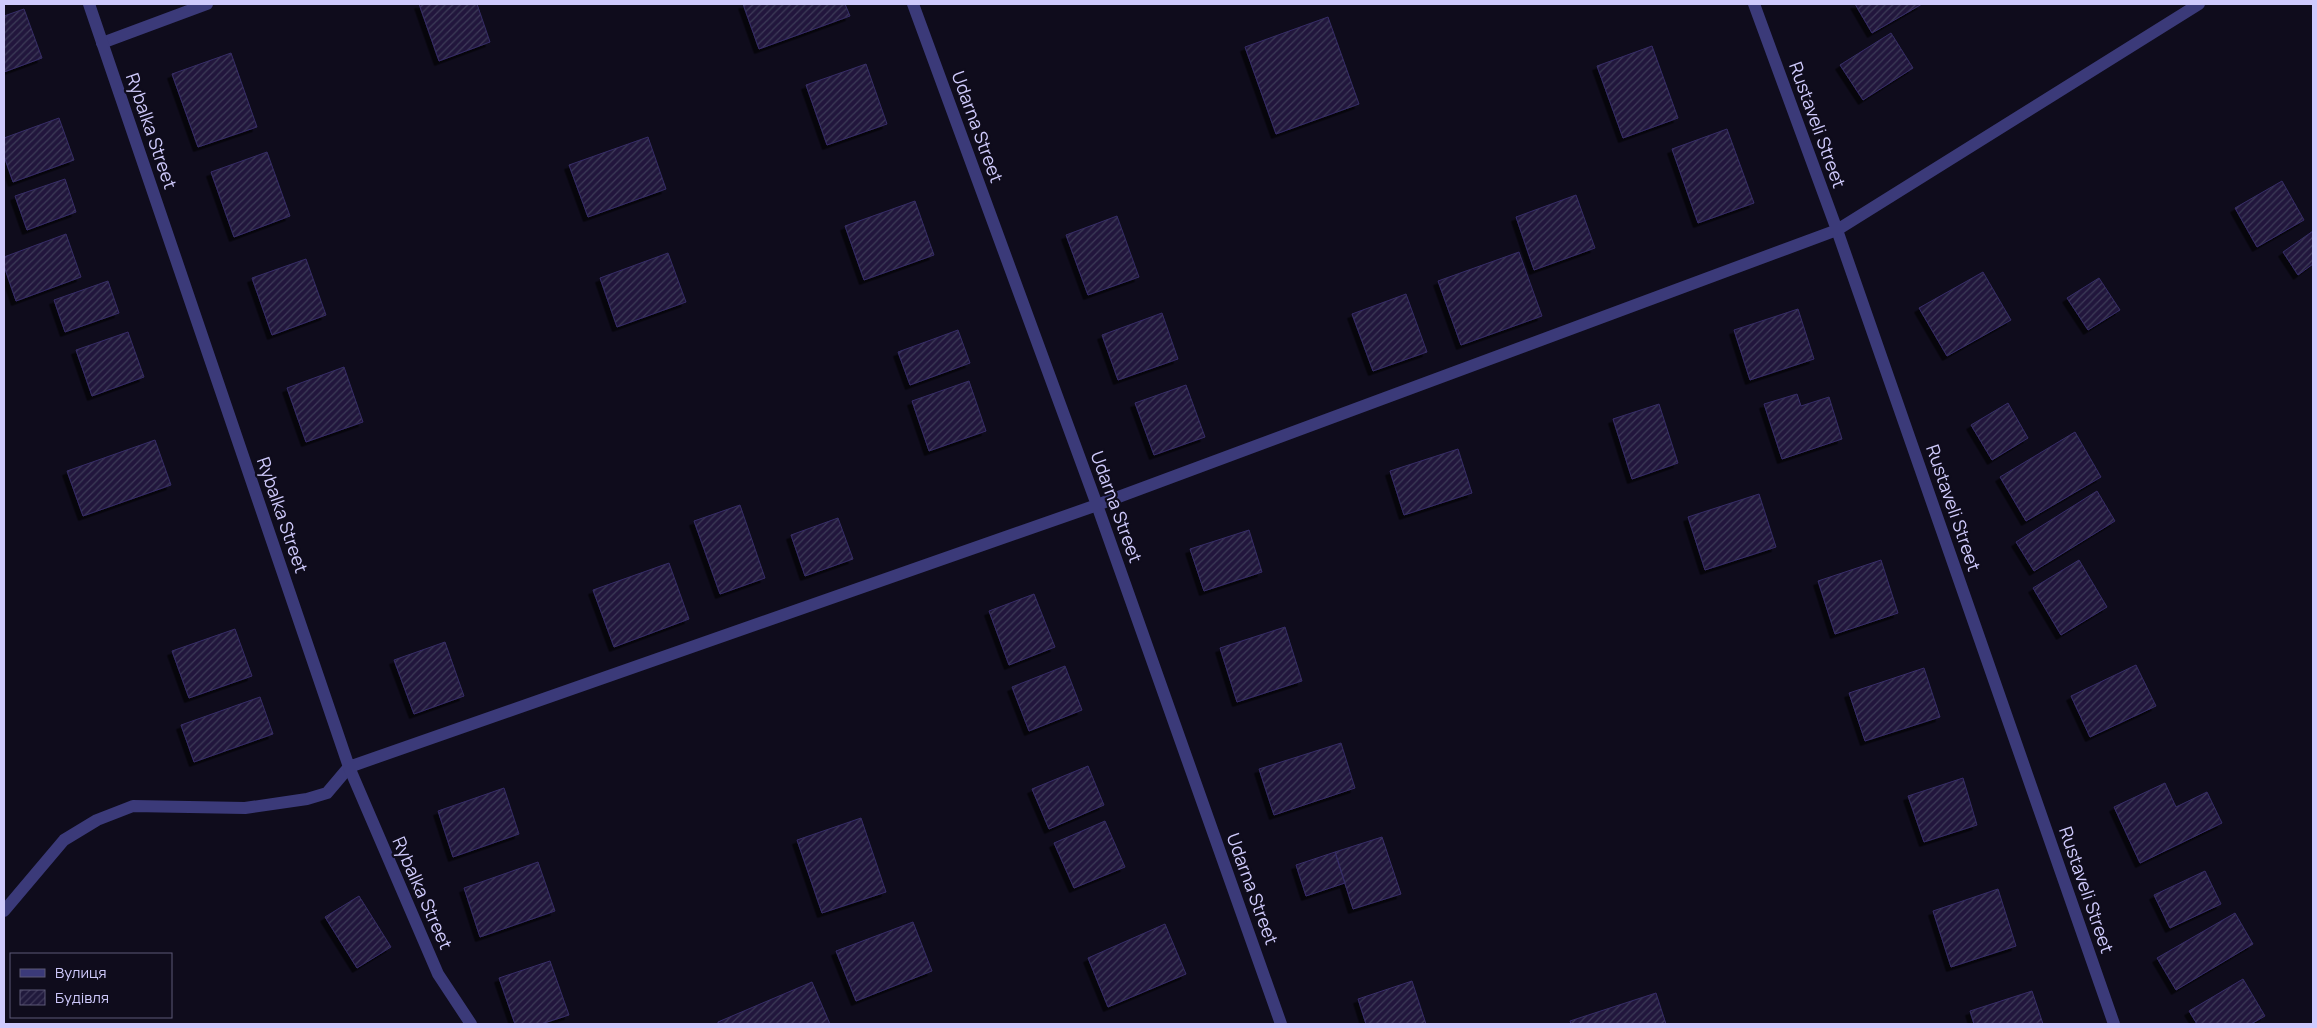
<svg xmlns="http://www.w3.org/2000/svg" width="2317" height="1028" font-family="Manrope,sans-serif">
<defs>
<pattern id="building-hatch" width="6" height="6" patternUnits="userSpaceOnUse" patternTransform="scale(1.25)"><rect width="6" height="6" fill="#20193c"/><path d="M-1 1l2-2M0 6l6-6M5 7l2-2" fill="none" stroke="#3f3959"/></pattern>
<filter id="shadow"><feDropShadow dx="-4.5" dy="4.5" stdDeviation="0" flood-color="#0009"/></filter>
</defs>
<rect width="100%" height="100%" fill="#0f0c1c"/>
<path fill="url(#building-hatch)" stroke="#372d67" filter="url(#shadow)" d="M419 4H477L490 42 439 61Z
M743 4H845L850 16 759 49Z
M1855 4H1922L1872 33Z
M24 9 42 58 4 72V16Z
M1328 17 1359 104 1276 134 1245 47Z
M1891 33 1913 68 1863 100 1840 65Z
M1652 46 1678 118 1623 138 1597 66Z
M231 53 257 127 198 147 172 74Z
M866 64 887 124 827 145 806 85Z
M59 118 74 160 13 182 4 156V138Z
M1727 129 1754 203 1698 223 1672 149Z
M648 137 666 189 588 217 569 165Z
M267 152 290 216 234 237 211 172Z
M65 179 76 212 27 230 15 196Z
M2282 181 2304 220 2257 247 2235 208Z
M1576 195 1595 248 1534 270 1516 217Z
M915 201 934 255 864 280 845 226Z
M1117 216 1139 277 1088 295 1066 235Z
M2313 231V264L2298 275 2283 252Z
M66 234 81 277 16 301 4 266V257Z
M1519 252 1542 316 1461 345 1438 281Z
M668 253 686 302 617 327 600 278Z
M306 259 326 315 272 335 252 278Z
M1983 272 2011 320 1947 356 1919 308Z
M2099 278 2120 310 2088 330 2067 298Z
M108 281 119 313 65 332 54 300Z
M1406 294 1427 352 1373 371 1352 314Z
M1798 309 1814 359 1750 380 1734 330Z
M1162 313 1178 359 1118 380 1102 335Z
M958 330 970 363 910 385 898 352Z
M128 332 144 377 92 396 76 350Z
M344 367 363 422 306 442 287 388Z
M969 381 986 431 929 451 912 401Z
M1186 385 1205 437 1154 455 1135 403Z
M1797 394 1801 406 1829 397 1842 439 1782 459 1764 404Z
M2008 403 2028 438 1992 460 1971 425Z
M1659 404 1678 463 1632 479 1613 419Z
M2075 432 2101 477 2026 521 2000 477Z
M155 440 171 485 83 516 67 471Z
M1458 449 1472 493 1404 515 1390 471Z
M2097 491 2115 521 2034 571 2016 542Z
M1759 494 1776 547 1705 570 1688 517Z
M740 505 765 578 720 594 694 521Z
M838 518 853 559 805 576 791 535Z
M1249 530 1262 572 1204 591 1190 549Z
M1881 560 1898 613 1835 634 1818 581Z
M2079 560 2107 607 2061 635 2033 588Z
M669 563 689 619 614 647 593 590Z
M1034 594 1055 647 1009 665 989 611Z
M1285 627 1302 681 1237 702 1220 648Z
M235 629 252 676 189 698 172 651Z
M445 642 464 696 414 714 394 660Z
M2136 665 2156 706 2090 737 2071 696Z
M1065 666 1082 710 1029 731 1012 687Z
M1924 668 1940 717 1865 741 1849 693Z
M260 697 273 734 194 762 181 725Z
M1341 743 1355 788 1274 815 1259 769Z
M1088 766 1104 805 1049 829 1032 789Z
M1963 778 1977 825 1924 842 1908 796Z
M2165 783 2176 807 2207 792 2222 823 2140 863 2114 807Z
M504 788 519 834 453 857 438 811Z
M861 818 886 892 822 913 797 840Z
M1105 821 1125 867 1074 888 1054 843Z
M1382 837 1401 894 1353 909 1335 852Z
M1335 852 1345 883 1306 896 1296 865Z
M538 862 555 911 480 937 464 888Z
M2205 871 2221 904 2170 928 2154 895Z
M1998 889 2016 946 1951 967 1933 911Z
M359 896 391 947 357 968 325 917Z
M2235 913 2253 944 2176 990 2157 958Z
M913 922 932 971 856 1001 836 951Z
M1165 924 1186 974 1108 1007 1088 958Z
M550 961 569 1015 541 1024H515L499 978Z
M2243 979 2265 1016 2251 1024H2197L2189 1011Z
M1412 981 1426 1024H1366L1358 999Z
M812 982 830 1024H718V1022Z
M2032 991 2043 1024H1974L1970 1011Z
M1656 993 1666 1024H1571L1570 1021Z"/>
<g fill="none" stroke-linecap="round" stroke-linejoin="round">
<path stroke="#3b3a79" stroke-width="12" d="M102 43 207 4
M4 911 64 840 97 820 133 806 245 808 307 799 327 793 349 767"/>
<path stroke="#3b3a79" stroke-width="12" d="M89 4 349 767 438 974 471 1024
M913 4 1097 505 1281 1024
M1754 4 1837 230 2114 1024
M349 767 1097 505 1837 230 2199 4"/>
</g>
<g text-anchor="middle" stroke-width="4.5" stroke-linejoin="round" paint-order="stroke">
<g font-size="18" fill="#cfcafc" stroke="#0f0c1c">
<text transform="translate(1817 125) rotate(70)" y="6">Rustaveli Street</text>
<text transform="translate(977 127) rotate(70)" y="6">Udarna Street</text>
<text transform="translate(151 131) rotate(71)" y="6">Rybalka Street</text>
<text transform="translate(1116 507) rotate(70)" y="6">Udarna Street</text>
<text transform="translate(1953 508) rotate(71)" y="6">Rustaveli Street</text>
<text transform="translate(282 515) rotate(71)" y="6">Rybalka Street</text>
<text transform="translate(1252 889) rotate(70)" y="6">Udarna Street</text>
<text transform="translate(2086 890) rotate(71)" y="6">Rustaveli Street</text>
<text transform="translate(422 893) rotate(66)" y="6">Rybalka Street</text>
</g>
</g>
<rect width="2317" height="1028" fill="none" stroke="#cfcafc" stroke-width="10"/>
<rect x="10" y="953" width="162" height="65" fill="#0f0c1c" stroke="#5c5876"/>
<rect x="20" y="969" width="25" height="8" fill="#3b3a79" stroke="#5c5876"/>
<text x="55" y="978" font-size="15" fill="#cfcafc">Вулиця</text>
<rect x="20" y="990" width="25" height="15" fill="url(#building-hatch)" stroke="#5c5876"/>
<text x="55" y="1003" font-size="15" fill="#cfcafc">Будівля</text>
</svg>
